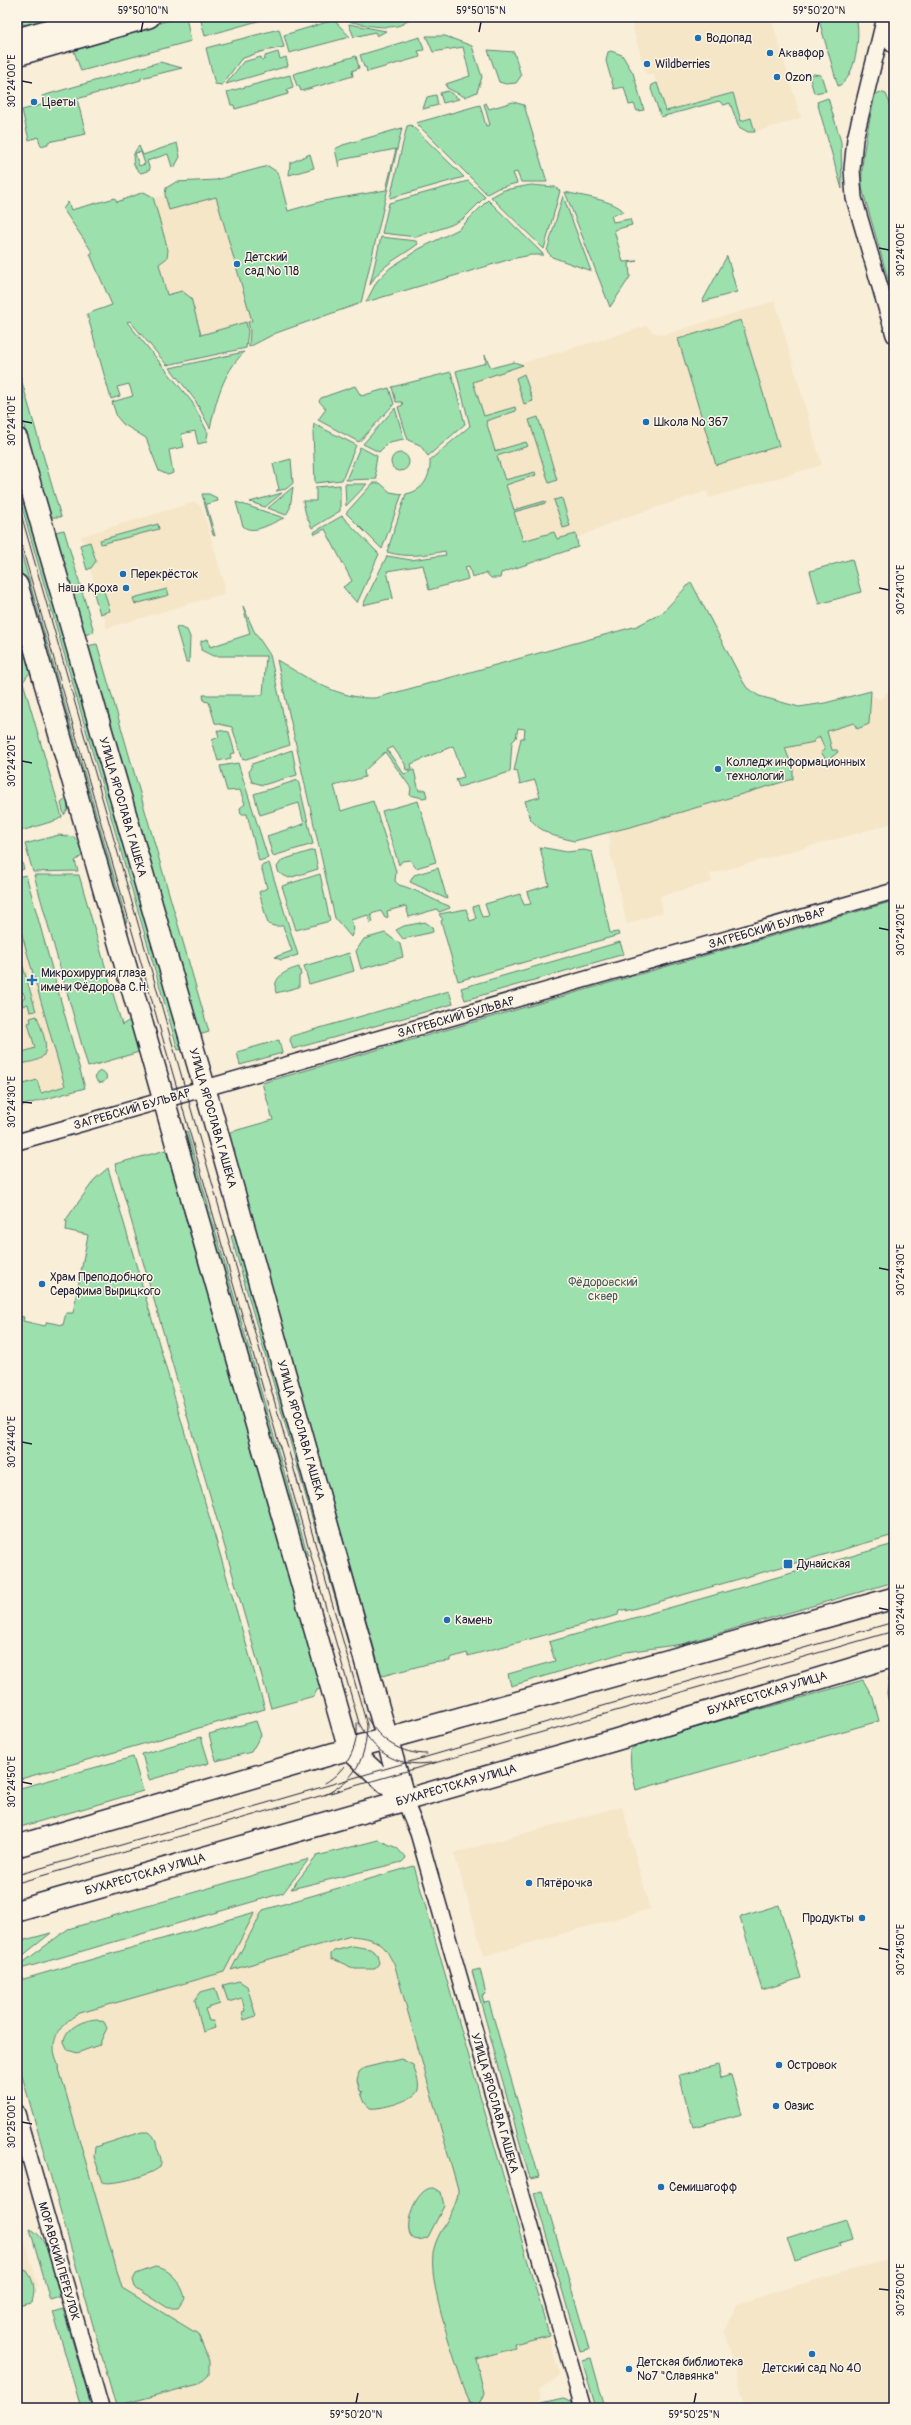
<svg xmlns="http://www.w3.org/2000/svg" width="911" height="2425" font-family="Pangolin,sans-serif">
<rect width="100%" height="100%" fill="#f9eed8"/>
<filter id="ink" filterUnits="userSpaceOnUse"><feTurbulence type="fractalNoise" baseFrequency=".025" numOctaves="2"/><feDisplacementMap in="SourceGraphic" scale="8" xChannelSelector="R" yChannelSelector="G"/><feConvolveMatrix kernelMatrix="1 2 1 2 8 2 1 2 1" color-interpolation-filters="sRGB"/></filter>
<g filter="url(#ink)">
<path fill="#f5e6c8" d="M611 17H771L801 118 755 132 751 118 741 121 733 93 666 111 653 73 646 75 630 18 613 23Z
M267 184 285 227 349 300 160 355 116 207 180 192Z
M775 301 822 465 709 498 707 491 618 520 527 560 468 379 647 326 653 332 663 335Z
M195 502 202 507 225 586 223 594 107 628 81 536Z
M894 690V823L710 874 712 882 660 896 663 912 627 924 609 847 611 842 607 830 742 721 782 718 871 692 873 696 879 699 884 697 887 692Z
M17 871 75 1086 17 1103Z
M622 1806 650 1909 484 1956 454 1853Z
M414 1866 560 2376 538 2390 542 2408H116L17 2058V1981Z
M17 2213 38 2286 17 2293Z
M894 2258V2408H746L725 2332 736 2305 777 2291Z"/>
<path fill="#9ce1ad" stroke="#5f8274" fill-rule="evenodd" d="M20 17H67L26 29Z
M180 17H186L191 41 81 71 73 48Z
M200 17H272L205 36Z
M337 17H410V18C398 36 356 22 337 19Z
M818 17H856C861 34 856 79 838 86Z
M334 20 350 37 289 53 284 35Z
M349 25V24L386 31 377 36 375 32 354 37Z
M279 29 284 47 260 52 241 59 222 85 215 84 206 48Z
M426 36H445L472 46 482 77 477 92 465 97 447 88 446 84 470 76 463 47 433 52Z
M420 37 424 50 418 51 420 57 367 72 366 67H364L360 55Z
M488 50 514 52 521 76 516 83 506 84 499 82Z
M611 51 622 55 633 73 644 110 637 111 634 104 629 105 624 87 614 89 606 61 608 52Z
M278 52 280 59 286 57 288 66 226 84 243 62 261 57 262 60 265 59V56Z
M356 56 359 68 352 71 353 76 301 91 299 86H297L293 74Z
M160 62 182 68 141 78V80L77 99 86 134 48 142V144L41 146 38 137 29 140 22 110 45 104 42 96Z
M814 74 821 75 826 91 814 93 809 75Z
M290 75 293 87 287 89 288 94 235 109 234 105H231L227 92Z
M657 83 666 111 733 93 741 121 751 118 755 132H748L739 127 730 103 724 105 719 101 661 117 651 89 652 85Z
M448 91 459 99 443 103 440 93Z
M880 92 886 94 894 113V300L862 188C860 157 869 125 875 95Z
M436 95 438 105 423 109 427 97Z
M828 98 841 142 842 189 817 102Z
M513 102 524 105 547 182H521L517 172 513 173 517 183 498 188 487 194 416 123 480 105 486 126 490 125 484 104 486 103 489 109Z
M411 125 464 177 390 198 407 126Z
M402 128 361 303 276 333 249 347 250 330 248 322 252 321 216 197 169 210 165 195 166 188 176 182 216 180 268 166 277 172 279 176 288 211 323 201 386 190 396 149 340 160 339 167 335 149 343 145Z
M177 143 180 157 175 166 172 167 168 154 147 161 150 170 141 173C131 166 131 154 139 146L143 155ZM141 152 145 164 139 166 135 153Z
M310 154 314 168 289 175 290 163Z
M468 181 485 197 463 219 451 225 416 237 382 233 389 203Z
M531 185 555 187 560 191 544 249 491 197 504 190Z
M144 192 153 197 168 250 167 258 159 264 167 295 182 291 191 298 201 335 246 322 248 331 246 348 167 365 130 321 127 322 192 402 208 433 206 442 198 444 195 431 181 434 184 447 169 450 173 473 168 475 159 471 146 438 123 424 117 417 112 402 133 396 129 384 117 387 120 396 111 399 87 314 112 305 90 254 93 253 63 209 68 202 71 210 115 198 117 202Z
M565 192C580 196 615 200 624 212L611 215 613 222 630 219 632 225 614 230 623 262 637 261 629 263 630 277 610 307Z
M563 196 591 271 552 257 547 251Z
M488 200 544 255H531L511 259 366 302 377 281 390 268 419 249 459 229Z
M381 237 416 241 418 244C401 257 380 265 370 285Z
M727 256 737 292 702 302Z
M741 320 779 446 716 465 678 339Z
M244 352C222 375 217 398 210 428L195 400 170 368Z
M485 355 491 368 514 362 523 365 473 382 484 416 515 407 516 411 486 421 495 451 526 442 528 446 497 456 505 480 535 472 536 475 506 485 514 510 545 501 546 503 514 512 523 541 554 532 557 539 576 534 578 547 501 573 500 578H491L486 573 472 577 469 566 465 567 468 579 429 590 423 565 387 571 393 598 363 605 387 556 411 560 446 555 445 551C424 555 407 558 387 552L406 494C423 491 431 477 430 460L470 426 456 371 486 363Z
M17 365 61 517H50L17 402Z
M451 372 465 424 428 456 420 445 408 440 398 407 403 405 402 402H396L392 387Z
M524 374 533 401 524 404 516 378Z
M355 386 361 396 389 388 394 404 359 442 318 420 326 409 319 401 321 398Z
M395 408 404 439 389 442 379 452 363 444Z
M538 417 557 480 549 483 529 420Z
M314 424 356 445 342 480 315 483 313 432Z
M360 447 377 456 375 469 377 479 346 480Z
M391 462a9 9 0 1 1 18 0a9 9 0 1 1-18 0Z
M291 459 293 483 286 489 276 491 279 489 273 464Z
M17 475 182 1049 178 1050 17 490Z
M373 483H380L390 492 402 494 382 549 346 513Z
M345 484H367L346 506Z
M340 485V511L312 528 306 515 303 501H316V487Z
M293 487 290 508 286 515 268 508Z
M282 493 265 507 250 502Z
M202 494H209L217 498 218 501 206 504 215 536 213 535Z
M562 498 570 526 563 528 554 500Z
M236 502 284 518C273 522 253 536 243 526Z
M342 516 379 554 357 603 343 587 352 581 325 529 315 534 314 532Z
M158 524 159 529 101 544 100 540Z
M64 530 94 632 84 635 55 532Z
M17 538 127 922 122 923 17 557Z
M90 542 96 561 91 568 87 570 80 545Z
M852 559 861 592 819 604 810 571Z
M691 582 742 680 747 688 759 696 799 707 825 703 871 691 869 724 857 729 854 723 827 731 832 750H837L838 752 827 761 821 752 825 750 820 737 814 740V742L785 748 793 769V779L634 826 574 841 551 835 538 827 531 820 525 801 540 797 535 780 520 784 517 770 514 771 521 738H524L525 729 518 728 516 738 512 742 510 772 459 787 456 779 464 777 453 746 411 764 412 769 406 770 405 764 393 747 387 750 404 774 414 770 419 791 425 789 427 797 423 798 410 795 411 788 385 752 364 771 365 777 334 786 341 811 373 801 396 871 395 881 399 885C416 889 432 900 449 906L450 908 439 912 437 909 409 917 406 906 387 911 388 917 385 918 381 911 371 914 373 922 370 923 368 915 351 920 354 929 351 937 335 918 277 660C307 678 340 700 376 698L637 626 662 613Z
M96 586 104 591 110 611 100 614 92 587Z
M167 589 169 595 135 604 133 598Z
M243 606 254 631 270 655 290 745 243 760 232 727 215 723 209 702 204 701 203 695H263L266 656H213L201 650V641L208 639 210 647 250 634Z
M17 626 30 672 23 682 62 817 57 820 21 831 17 816Z
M179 627 187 630 190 637 189 662H186L176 628Z
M97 644 209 1032 199 1035 87 646Z
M217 730 229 732 235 753 230 754 231 758 218 761 212 740 219 737Z
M292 750 297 775 263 785 252 782 249 772 252 764Z
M238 763 268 858 259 861 247 814H241L240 808 245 804 240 790 227 791 220 766Z
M298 780 313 844 273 856 267 836 304 824 299 803 260 815 254 794Z
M67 798 68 810 64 815 61 803Z
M418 801 436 862 416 868 410 860 402 861 399 865 382 811Z
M59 835 74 837 79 843 83 855 75 861 78 871 33 872 25 844Z
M17 847 24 869 17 872Z
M540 847 567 852 584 850 592 852 610 933 618 932 619 935 458 981 441 921 443 920 439 914 466 909 470 921 476 919 473 907 478 905 482 917 489 916 485 904 520 894 524 905 531 904 527 892 549 885Z
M314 850 318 869 289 878 279 873 277 867 282 860Z
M269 863 298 955 281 960 275 957 292 951 283 926H274L268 924 259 892 267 888 261 866Z
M438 868 447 899 410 882 414 875Z
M320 874 330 921 296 930 282 886Z
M26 875 85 1088 17 1107V1086L37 1080 41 1093 65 1086 17 917V877Z
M34 875H79L122 1025 130 1020 139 1052 88 1067Z
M894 901V1535L626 1611 627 1609 619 1611 618 1615 468 1656 467 1653 450 1658V1661L431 1663 382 1676 227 1133 273 1120 262 1083Z
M425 922 432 927 433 932 403 939 396 930 404 926Z
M385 933 400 944 403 957 361 969 356 951 364 939Z
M620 942 624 954 465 1000 461 988Z
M17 946 36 1011 30 1012 28 1004 23 1006 21 1000 25 998 23 992 19 993 17 986Z
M349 953 354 971 309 984 304 966Z
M299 967 301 975 299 976V987L276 993C272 977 285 971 299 967Z
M449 991 453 1004 293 1049 290 1040 292 1036Z
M37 1016C40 1026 52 1050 41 1058 35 1062 24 1063 17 1065V1054L35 1048 28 1023 31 1022 30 1018Z
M279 1040 282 1053 240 1065 237 1052Z
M95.5 1077a5.5 5.5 0 1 1 11 0a5.5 5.5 0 1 1-11 0Z
M187 1131 308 1556 304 1557 182 1133Z
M166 1150 322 1688 317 1690 314 1696 271 1708 115 1164Z
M108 1168 265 1709 17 1780V1316L24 1317 23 1321 45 1326 47 1322 63 1325 66 1313H73L88 1235 66 1230 67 1221H65L95 1179Z
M236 1235 355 1648 350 1650 231 1236Z
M894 1544V1582L682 1644 626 1652 511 1686 508 1674 555 1661 549 1642Z
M894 1671V1718H892L887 1693 890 1672Z
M863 1680 873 1698 879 1721 636 1790 631 1768 630 1750 639 1744Z
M256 1721 261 1735 251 1752 216 1761 209 1734Z
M201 1737 209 1763 149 1780 142 1754Z
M133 1757 143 1791 17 1828V1789Z
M378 1840 397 1848 406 1858 402 1862 291 1889 317 1856Z
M309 1859 283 1893 17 1970V1967L68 1929Z
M414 1866 549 2335 514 2344 515 2348 476 2359 484 2393 480 2402 476 2405 470 2403 466 2394C455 2359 429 2289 433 2254 435 2232 459 2210 458 2189L394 1963C391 1960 389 1954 386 1950 379 1939 362 1937 351 1936L231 1970 263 1910Z
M779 1905 801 1978 762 1990 740 1917Z
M255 1912 224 1972 80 2013C64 2021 50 2036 55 2055L122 2288 198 2334 209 2361V2375L199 2384 116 2406 17 2058V1981Z
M51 1933 17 1960V1942Z
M353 1946 370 1949 377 1954 379 1963 375 1969H355L331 1958V1954L334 1951Z
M480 1969 486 1994 482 1995 484 2003 489 2002 539 2177 530 2179 472 1971Z
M239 1981 247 1986 256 2016 244 2020 242 2012 245 2011 242 1998 228 2002 223 1985Z
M215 1988 220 2004 205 2009 209 2021H213L215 2028 203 2032 195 2000 201 1992Z
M97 2019 104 2022 107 2028 99 2045 77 2053 68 2050 64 2042C66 2027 84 2020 97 2019Z
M401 2059 413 2065C415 2072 420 2082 418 2090 416 2100 379 2110 370 2108L365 2103 361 2093 363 2092 360 2091 357 2080 359 2072 364 2068Z
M718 2065 721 2078 731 2075 742 2114 693 2127 679 2075Z
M142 2132H149C155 2136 156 2141 157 2148 159 2153 163 2160 160 2166 157 2174 111 2186 103 2182L94 2157 95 2147Z
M433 2188 441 2192 444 2206 428 2237C393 2254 412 2186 433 2188Z
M543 2191 589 2349 580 2351 534 2193Z
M846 2219 852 2239 839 2243 840 2246 795 2261 787 2238Z
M30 2229C50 2236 54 2278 60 2297L50 2300Z
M155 2267C170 2268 182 2284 185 2298L178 2308H168L135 2287 133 2280 136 2274Z
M17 2268 27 2271C35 2283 35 2289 32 2303L17 2306Z
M63 2309 92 2408H81L53 2312Z
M591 2358 605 2408H596L582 2360Z
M563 2398 572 2401 574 2408H542L541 2403Z"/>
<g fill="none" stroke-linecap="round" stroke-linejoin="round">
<g stroke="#22223b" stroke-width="18">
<path id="street" d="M885 17 855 139 852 169 854 198 894 335
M17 1142 894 891
M404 1799 418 1833 583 2408
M17 2113 101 2408"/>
</g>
<g stroke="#22223b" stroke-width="24">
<path id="secondary" d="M887 17 894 42
M17 39 95 17
M17 55 149 17
M17 439 213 1117 404 1799
M17 585 349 1749 404 1799
M17 1846 349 1749 894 1598
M17 1911 615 1740 894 1656"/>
</g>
<use href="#street" stroke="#fcf5e5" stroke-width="15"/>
<use href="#secondary" stroke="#fcf5e5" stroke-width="21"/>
<path stroke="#22223b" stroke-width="1" d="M17 500 367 1725C366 1759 356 1779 325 1795
M17 530 359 1723C376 1756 401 1769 436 1762
M367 1718C380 1741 401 1754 427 1754
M325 1783C346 1771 359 1747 357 1723
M17 1875 894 1622
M17 1883 894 1631"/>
</g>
</g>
<path fill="none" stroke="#22223b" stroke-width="1.5" d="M141 32 143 22M479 32 481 22M817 32 819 22M22 81 32 83M879 248 889 250M22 421 32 423M879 588 889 590M22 761 32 763M879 928 889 930M22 1102 32 1103M879 1268 889 1270M22 1442 32 1444M879 1608 889 1610M22 1782 32 1784M879 1948 889 1950M22 2122 32 2124M879 2289 889 2290M356 2403 358 2393M694 2403 696 2393"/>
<g fill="#1f6fb2" stroke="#fcf5e5" stroke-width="1.5">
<circle cx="698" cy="38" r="4"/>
<circle cx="770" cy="53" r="4"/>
<circle cx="647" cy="64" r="4"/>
<circle cx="777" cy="77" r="4"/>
<circle cx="34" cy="102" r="4"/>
<circle cx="237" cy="264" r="4"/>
<circle cx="646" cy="422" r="4"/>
<circle cx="123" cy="574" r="4"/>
<circle cx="126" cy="588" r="4"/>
<circle cx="718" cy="769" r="4"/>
<path d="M30 974h4v4h4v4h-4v4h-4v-4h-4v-4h4z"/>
<circle cx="42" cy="1284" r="4"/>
<rect x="783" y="1559" width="10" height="10" rx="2"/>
<circle cx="447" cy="1620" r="4"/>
<circle cx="529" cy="1883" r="4"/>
<circle cx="862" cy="1918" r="4"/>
<circle cx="779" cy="2065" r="4"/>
<circle cx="776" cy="2106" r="4"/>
<circle cx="661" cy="2187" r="4"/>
<circle cx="812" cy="2354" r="4"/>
<circle cx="629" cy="2369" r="4"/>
</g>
<g text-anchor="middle" stroke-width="3" stroke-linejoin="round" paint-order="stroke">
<g font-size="12" fill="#22223b" stroke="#fcf5e5" text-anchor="start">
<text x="706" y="42">Водопад</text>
<text x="778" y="57">Аквафор</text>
<text x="655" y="68">Wildberries</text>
<text x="785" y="81">Ozon</text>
<text x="42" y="106">Цветы</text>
<text x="245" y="261">Детский<tspan x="245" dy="14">сад № 118</tspan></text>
<text x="654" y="426">Школа № 367</text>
<text x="131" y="578">Перекрёсток</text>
<text x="118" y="592" text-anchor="end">Наша Кроха</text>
<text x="726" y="766">Колледж информационных<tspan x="726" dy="14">технологий</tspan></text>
<text x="41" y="977">Микрохирургия глаза<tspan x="41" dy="14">имени Фёдорова С.Н.</tspan></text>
<text x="50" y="1281">Храм Преподобного<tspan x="50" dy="14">Серафима Вырицкого</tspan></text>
<text x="797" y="1568">Дунайская</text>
<text x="455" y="1624">Камень</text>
<text x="537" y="1887">Пятёрочка</text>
<text x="854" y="1922" text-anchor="end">Продукты</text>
<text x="787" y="2069">Островок</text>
<text x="784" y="2110">Оазис</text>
<text x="669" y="2191">Семишагофф</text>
<text x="637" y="2366">Детская библиотека<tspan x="637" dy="14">№7 "Славянка"</tspan></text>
<text x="812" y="2372" text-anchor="middle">Детский сад № 40</text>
</g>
<g font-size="12" fill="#22223b" stroke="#fcf5e5">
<text transform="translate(123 807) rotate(74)" y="4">УЛИЦА ЯРОСЛАВА ГАШЕКА</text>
<text transform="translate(767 928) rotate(-16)" y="4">ЗАГРЕБСКИЙ БУЛЬВАР</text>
<text transform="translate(456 1017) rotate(-16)" y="4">ЗАГРЕБСКИЙ БУЛЬВАР</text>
<text transform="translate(132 1109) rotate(-16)" y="4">ЗАГРЕБСКИЙ БУЛЬВАР</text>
<text transform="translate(213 1118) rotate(74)" y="4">УЛИЦА ЯРОСЛАВА ГАШЕКА</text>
<text transform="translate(301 1430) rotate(74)" y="4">УЛИЦА ЯРОСЛАВА ГАШЕКА</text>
<text transform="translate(767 1693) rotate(-17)" y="4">БУХАРЕСТСКАЯ УЛИЦА</text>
<text transform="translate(456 1785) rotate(-16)" y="4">БУХАРЕСТСКАЯ УЛИЦА</text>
<text transform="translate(145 1874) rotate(-16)" y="4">БУХАРЕСТСКАЯ УЛИЦА</text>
<text transform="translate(495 2103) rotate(74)" y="4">УЛИЦА ЯРОСЛАВА ГАШЕКА</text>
<text transform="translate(59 2261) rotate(74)" y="4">МОРАВСКИЙ ПЕРЕУЛОК</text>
</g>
<g font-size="12" fill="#475b5d" stroke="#fcf5e5">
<text x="603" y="1286">Фёдоровский<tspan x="603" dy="14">сквер</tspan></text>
</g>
</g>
<rect width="911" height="2425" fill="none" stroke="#fcf5e5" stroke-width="44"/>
<rect x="22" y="22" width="867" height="2381" fill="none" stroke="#22223b" stroke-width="1.5"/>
<g font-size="10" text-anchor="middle" fill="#22223b">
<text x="143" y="14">59°50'10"N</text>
<text x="481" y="14">59°50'15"N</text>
<text x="819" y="14">59°50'20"N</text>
<text transform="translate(11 81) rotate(-90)" y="4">30°24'00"E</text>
<text transform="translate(900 250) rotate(-90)" y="4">30°24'00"E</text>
<text transform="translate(11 421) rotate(-90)" y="4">30°24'10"E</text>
<text transform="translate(900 590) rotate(-90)" y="4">30°24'10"E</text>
<text transform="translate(11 761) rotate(-90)" y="4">30°24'20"E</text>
<text transform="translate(900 930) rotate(-90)" y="4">30°24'20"E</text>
<text transform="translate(11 1102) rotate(-90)" y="4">30°24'30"E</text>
<text transform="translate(900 1270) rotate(-90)" y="4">30°24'30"E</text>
<text transform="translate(11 1442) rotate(-90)" y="4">30°24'40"E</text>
<text transform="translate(900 1610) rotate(-90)" y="4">30°24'40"E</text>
<text transform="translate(11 1782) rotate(-90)" y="4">30°24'50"E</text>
<text transform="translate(900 1950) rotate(-90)" y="4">30°24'50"E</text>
<text transform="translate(11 2122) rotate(-90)" y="4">30°25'00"E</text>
<text transform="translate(900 2290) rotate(-90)" y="4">30°25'00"E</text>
<text x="356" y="2418">59°50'20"N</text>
<text x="694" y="2418">59°50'25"N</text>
</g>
</svg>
